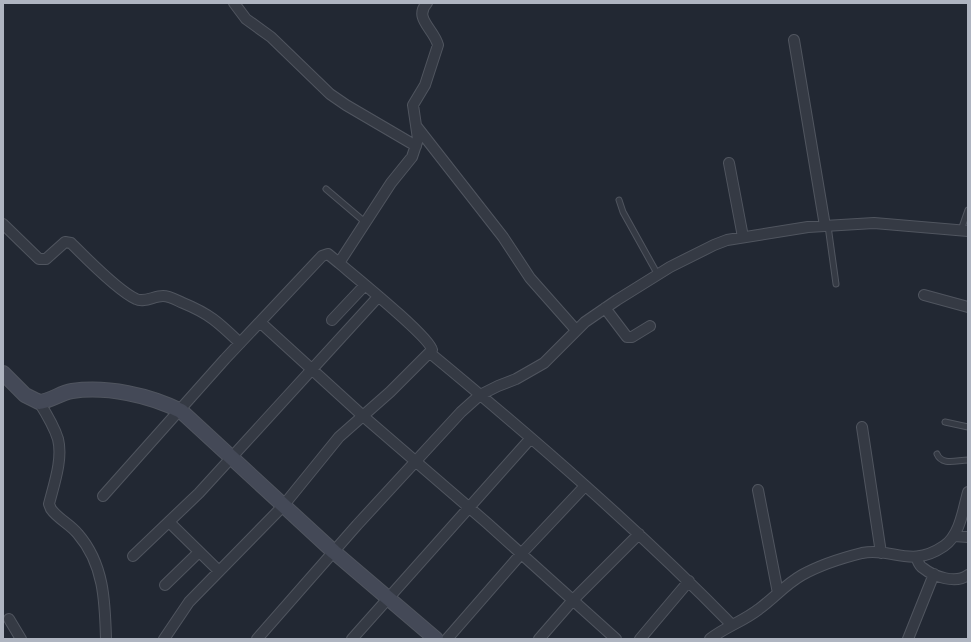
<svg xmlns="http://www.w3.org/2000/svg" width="971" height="642" font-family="Jost,sans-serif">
<rect width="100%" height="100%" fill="#222833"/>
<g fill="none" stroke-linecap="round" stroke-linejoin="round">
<g stroke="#50555f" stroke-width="7">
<path id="service" d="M326 189 366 223
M619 200 623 212 658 275
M828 226 836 284
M961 230 968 210
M945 422 968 427
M937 454C942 466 957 460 968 460"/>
</g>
<g stroke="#50555f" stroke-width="12">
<path id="minor" d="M234 3 246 19 271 37 330 94 346 105 416 146
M794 40 825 226
M417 127 503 237 530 278 576 330
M729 163 743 237
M3 224 39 259H46L65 242 71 243C85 257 118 291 136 299 144 303 154 296 163 296 170 296 176 300 183 303 210 314 219 323 240 343
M924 295 968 307
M605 308 627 337H632L650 326
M332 320 365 285
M261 323 363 416 487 523 616 639
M430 353C534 439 637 528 732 625
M39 402C46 413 54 426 58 439 63 459 54 484 49 504L51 509C58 519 70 524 78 534 104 564 105 601 106 639
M862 427 881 553
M758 490 778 593
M103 496 225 359 322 256 328 254 339 263 391 183 412 157 418 139 413 105 425 85 438 45C434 29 413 18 427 3
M169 522 219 571
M954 536 968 537
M133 556 199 493 378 297
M916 557C918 561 919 566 923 568 934 577 956 584 968 575
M165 585 199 552
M9 619 21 639
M164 639 189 602 283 506 339 437 390 392 432 350C430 337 353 275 339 263
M257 639 357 525 461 412 480 395 498 386 516 379 544 363 585 322 617 300 670 267 714 245 727 240 808 227 874 223 968 231
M352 639 531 438
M447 639 521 554 585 486
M539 639 573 600 639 534
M640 639 689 581
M710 639C725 627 744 621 759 609 774 598 786 584 802 575 820 565 842 558 862 553 893 547 910 569 944 546 960 535 963 510 968 492
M908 639 934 574"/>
</g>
<g stroke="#50555f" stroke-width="16">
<path id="secondary" d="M3 373 25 395 39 402C51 401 60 393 72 391 107 386 149 395 181 411L334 552 436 639"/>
</g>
<use href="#service" stroke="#353a44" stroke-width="5"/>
<use href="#minor" stroke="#353a44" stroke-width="10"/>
<use href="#secondary" stroke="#444957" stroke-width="14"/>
</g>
<rect width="971" height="642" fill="none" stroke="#afb5c1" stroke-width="8"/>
</svg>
